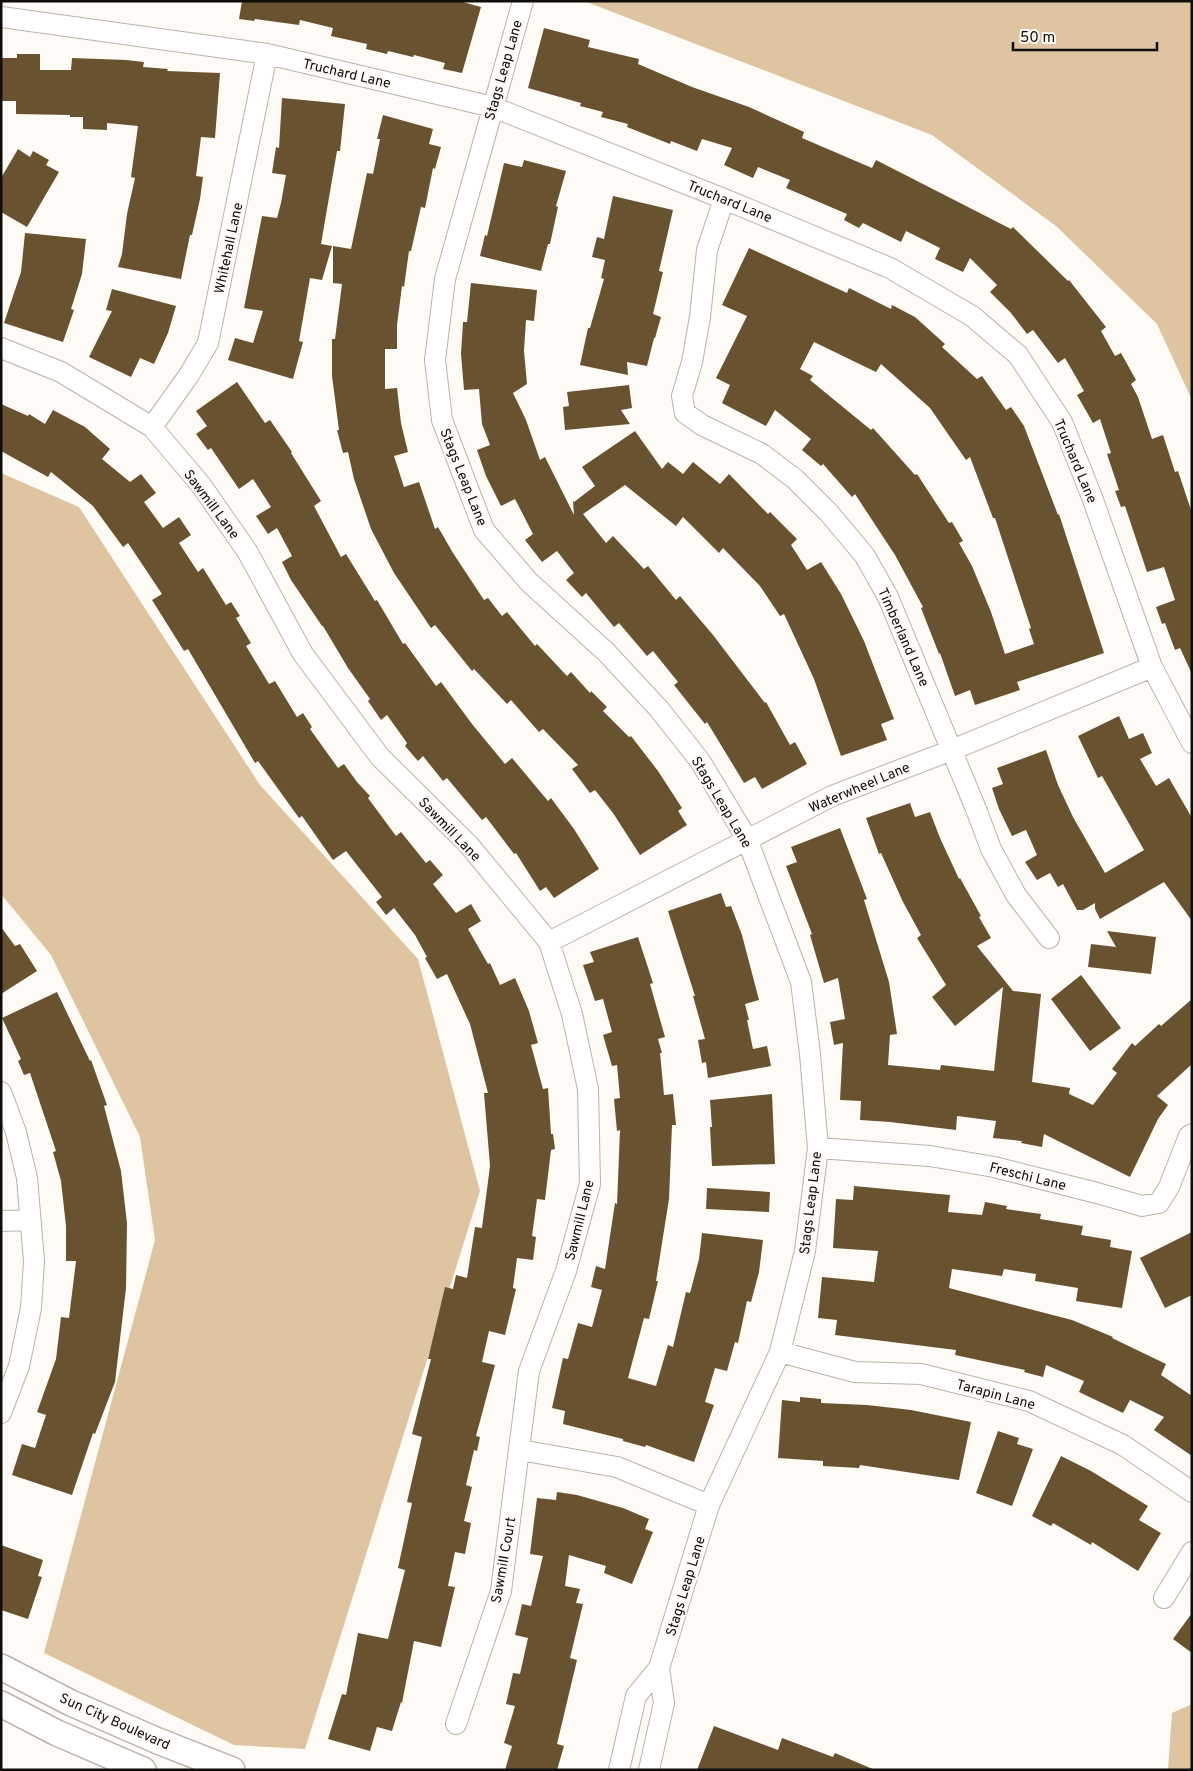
<svg xmlns="http://www.w3.org/2000/svg" width="1193" height="1771" font-family="Overpass,sans-serif">
<rect width="100%" height="100%" fill="#fefaf5"/>
<path fill="#dec4a0" d="M584 1H1192V400L1157 324 1056 226 932 135Z
M1 473 79 507 260 785 418 959 480 1191 305 1749 234 1745 44 1653 155 1240 140 1137 51 955 1 894Z
M1192 1704V1770H1168L1172 1713Z"/>
<path fill="#695230" fill-rule="evenodd" d="M242 1H459L481 7 462 73 443 69 445 63 414 55 413 57 388 51 387 54 366 49 367 44 331 36 333 28 300 20 299 25 255 19 254 21 239 19Z
M544 28 590 40 588 47 639 59 638 64 692 87 749 107 804 132 802 138 872 168 876 160 1011 229 1013 227 1068 281 1069 280 1106 327 1101 331 1115 356 1121 353 1136 380 1131 384 1138 397 1152 439 1163 435 1175 472 1178 471 1192 513V674L1180 648 1175 650 1165 623 1162 624 1156 607 1175 600 1164 567 1147 572 1125 506 1121 507 1115 491 1119 490 1107 454 1111 453 1100 419 1093 423 1077 395 1084 391 1065 358 1058 363 1033 330 1027 334 1011 313 990 292 997 285 970 258 963 272 935 259 940 248 906 231 901 242 863 223 859 228 844 220 847 214 786 188 790 180 758 167 753 178 724 165 732 148 702 139 697 151 671 141 670 144 627 127 628 124 601 117 603 112 580 106 581 103 528 88Z
M17 54H40V70H71L72 58 126 60 144 62 143 67 168 69 167 71 220 73 215 138 201 137 196 176 203 177 200 199 192 235H190L181 279 118 267 122 254 127 214 135 178 131 177 138 126 107 123V130L83 129V117H70V115L16 114V101H1V58H17Z
M282 98 345 104 340 151H337L321 244 332 246 322 280 310 278 299 341 303 342 293 379 228 360 235 338 253 343 263 311 244 308 262 216 277 218 281 203 286 175 272 173 276 147 279 148Z
M383 115 433 129 429 144 441 147 435 169 433 168 425 208 421 207 411 251H409L404 287 402 286 397 325V349H385V389L397 388 401 423 408 452 394 456 404 487 419 482 435 529 438 527 453 553 484 600 488 598 502 616 507 612 535 646 537 644 567 676 571 672 590 693 591 691 607 707 603 711 629 737 631 736 658 771 682 808 678 811 687 825 640 855 613 813 595 790 590 793 572 769 578 765 543 729 539 732 511 700 507 704 474 669 472 671 435 625 431 628 394 573 371 529 354 479 348 452 343 453 337 430H339L332 376V339H335L342 284 333 283V246L351 249 367 173 373 174 380 139H377Z
M18 149 30 157 33 151 49 160 46 165 59 172 27 227 1 212V178Z
M524 160 566 171 556 206 558 207 550 244H548L541 271 480 256 485 235 487 236 504 163 522 167Z
M613 196 673 210 659 271 663 272 653 314 661 317 655 338H654L647 366 627 362 628 375 580 365 588 328H590L604 279 601 278 605 260 592 257 597 237 604 239Z
M25 233 86 239 82 274 71 309 74 310 63 342 4 323 21 272Z
M749 248 847 293 849 288 891 309 892 305 915 317 945 344 942 347 977 379 982 376 1006 410 1011 407 1024 426 1058 515 1059 514 1104 653 1017 682 1020 690 975 705 970 690 955 696 940 653 939 654 921 608 923 607 895 555 855 494 852 497 823 464 821 466 802 450 811 439 775 410 766 426 722 403 730 385 716 378 747 316 722 305ZM814 342 876 372 881 364 930 408 966 460 970 457 993 518H995L1031 628 1029 629 1034 644 1005 654 991 612 972 566 959 543 963 541 952 522 949 523 917 474 915 475 873 428 871 430 810 380 813 376 800 369Z
M471 283 537 290 534 321 526 320 524 351 527 384 513 393 526 420 540 460 545 457 574 515 573 501 574 502 595 486 582 467 635 431 662 469 668 462 683 474 693 462 720 484 729 474 768 514 770 512 797 539 791 545 807 570 821 562 841 594 864 641 894 719 881 724 887 740 841 756 814 679 784 614 780 616 760 586 723 548 719 553 683 517 676 526 625 485 583 514 606 543 613 536 644 569 648 566 676 600 680 596 713 635 765 703 766 702 790 745 795 742 807 764 762 789 755 777 744 783 707 722 705 724 674 685 678 682 653 651 647 656 619 623 614 627 586 593 582 597 566 580 574 573 557 551 542 562 525 540 533 534 515 499 501 506 486 476 477 450 490 445 482 424 479 389 464 390 461 354 463 322H467Z
M112 289 176 306 168 333 154 364 140 358 131 377 89 357 112 311 106 310Z
M237 382 265 423 270 420 292 452 291 453 321 501 314 506 341 557 346 554 375 601 377 600 403 644 405 643 436 686 441 682 472 724 505 764 512 758 548 801 551 798 574 829 599 869 554 898 546 887 540 891 516 853 514 854 486 817 482 820 447 778 443 781 423 756 418 761 405 746 407 743 387 715 381 720 368 701 370 699 348 668 323 626H322L291 580 282 562 292 556 277 528 268 534 256 516 271 507 253 479 239 489 211 448 208 450 196 434 207 426 196 411Z
M629 385 632 408 621 410 630 424 565 430 563 407 569 406 567 392Z
M1 404 28 416 29 414 45 424 53 410 85 427 110 449 102 459 130 482 141 474 156 493 144 502 163 528 179 517 191 535 179 543 198 572 203 568 226 605 231 602 240 616 236 618 251 643 246 646 269 684 275 681 297 717 303 713 312 727 310 729 338 768 344 764 357 782 370 796 368 798 396 836 401 832 426 863 430 860 443 875 433 884 456 913 471 904 481 921 468 929 488 964 490 963 500 985 515 978 529 1011 538 1043 531 1045 543 1089 548 1088 551 1134H553L555 1149 551 1150 545 1200 537 1199 532 1236 536 1237 533 1260 517 1258 513 1288 516 1289 505 1335 489 1331 482 1362 495 1365 476 1436 480 1437 477 1451 474 1450 466 1485 472 1487 464 1521 471 1523 465 1554 455 1552 448 1586 455 1587 441 1647 414 1641 402 1703 401 1702 392 1731 377 1727 370 1751 328 1739 342 1694 346 1695 358 1633 388 1639 405 1570 398 1568 412 1503 407 1502 422 1437 412 1434 431 1359H428L445 1287 453 1289 456 1275 467 1278 475 1227 482 1228 490 1166 484 1093H488L470 1024 447 974 437 979 425 958 427 957 415 935 394 908 386 915 376 902 382 897 346 851 333 860 302 816 299 818 258 761 255 763 188 649 184 651 152 600 162 594 128 543 123 547 93 506 51 472 48 477 1 451Z
M1119 716 1129 739 1143 733 1152 753 1140 759 1156 786 1169 778 1192 818V921L1164 882 1100 919 1095 909V903L1083 910H1077L1063 884 1058 887 1050 873 1037 880 1025 862 1037 855 1026 830 1012 836 999 809 992 788 1003 784 997 768 1046 750 1058 785 1073 817 1105 873 1144 850 1102 776 1098 778 1078 736Z
M910 803 915 817 930 812 940 838 959 879 960 878 981 916 979 917 991 938 977 946 1013 991 1041 994 1032 1082 1070 1088 1069 1094 1093 1105 1117 1073 1112 1069 1132 1043 1135 1046 1159 1024 1161 1026 1192 999V1064L1157 1096 1168 1105 1158 1119 1130 1177 1044 1134 1042 1147 1021 1143 1022 1141 993 1138 996 1121 957 1116 956 1130 890 1122 860 1120 861 1101 840 1100 843 1043 834 1045 830 1022 845 1019 838 978 824 983 810 935 812 934 786 866 797 862 791 847 840 828 867 899 864 900 889 982 897 1034 890 1035 888 1065 940 1070 941 1065 994 1071 1003 987 955 1026 932 997 946 985 917 938 921 935 903 902 881 853 879 854 866 818Z
M721 893 726 907 731 906 742 935 759 1000 745 1004 749 1020H747L753 1049 767 1046 771 1066 708 1078 706 1062 702 1063 698 1040 705 1039 693 996H695L668 911Z
M1 927 15 946 20 944 37 971 1 994Z
M1107 931 1156 937 1151 974 1088 967 1091 944 1116 947Z
M638 937 653 983 650 984 665 1037 658 1039 662 1053H660L664 1095 673 1094 676 1125H672L669 1199 656 1281H658L649 1319 644 1318 628 1378 656 1386 668 1345 673 1347 686 1292 690 1293 699 1259 702 1233 763 1240 759 1272 751 1302 747 1301 738 1343 735 1342 727 1371 715 1368 705 1402 714 1405 694 1462 646 1445 645 1447 623 1441V1439L563 1424 565 1411 552 1408 563 1358 568 1359 578 1323 592 1327 602 1290 591 1287 596 1266 605 1269 615 1203 617 1204 620 1130 617 1131 614 1099 620 1098 617 1065 612 1066 603 1035 612 1032 603 999 595 1001 583 965 594 962 590 952Z
M1081 975 1121 1028 1090 1051 1051 999Z
M57 992 90 1061 91 1060 107 1105 104 1106 121 1171 127 1223 126 1288 115 1382 95 1434 93 1433 72 1495 12 1475 22 1444 35 1448 46 1415 37 1412 56 1359 61 1317 69 1318 76 1261H66V1226L61 1181 53 1152 56 1151 30 1073 24 1075 18 1061 21 1059 2 1018Z
M772 1094 775 1164 712 1166 710 1127H712L710 1100Z
M854 1186 950 1195 948 1212 982 1215 985 1202 1007 1206 1006 1209 1041 1214 1040 1219 1083 1226 1081 1235 1111 1240 1110 1247 1132 1251 1122 1308 1076 1301 1078 1288 1035 1281 1036 1274 1004 1269 1002 1276 952 1269 949 1288 1072 1320 1113 1337 1112 1338 1166 1364 1161 1375 1192 1396V1456L1154 1430 1164 1417 1130 1400 1123 1413 1079 1392 1084 1381 1046 1365 1043 1377 1024 1372 1025 1370 955 1355 956 1350 835 1335 837 1320 818 1318 822 1277 874 1282 878 1251 833 1248 836 1199 853 1200Z
M707 1188 770 1192 769 1212 706 1209Z
M1192 1232V1295L1165 1308 1140 1258Z
M800 1397 821 1399V1403L867 1405 911 1410 971 1422 959 1480 860 1465 859 1468 823 1466V1461L778 1458 782 1400 800 1402Z
M998 1431 1019 1438 1017 1444 1033 1449 1012 1506 976 1493Z
M1061 1456 1091 1471 1148 1506 1139 1520 1161 1533 1138 1571 1092 1542 1091 1545 1053 1523 1051 1526 1032 1516Z
M557 1492 577 1495 623 1508 649 1519 645 1529 653 1532 632 1584 604 1573 606 1566 569 1555 565 1586 580 1589 576 1603 583 1604 570 1658 577 1660 557 1744 564 1746 557 1770H505L512 1746 504 1743 515 1706 506 1704 513 1673 520 1674 528 1638 515 1635 522 1604 531 1606 543 1556 530 1554 537 1498 556 1500Z
M1 1545 43 1560 38 1576 42 1577 28 1619 1 1610Z
M1192 1613V1653L1173 1639Z
M714 1726 778 1750 782 1738 833 1757 835 1753 875 1770H697Z"/>
<g fill="none" stroke-linecap="round" stroke-linejoin="round">
<g stroke="#b9b3ab" stroke-width="22">
<path id="minor" d="M523 1 445 279 435 360 442 420 484 530 529 582 606 652 659 709 700 761 747 839 801 982 810 1054 818 1148 805 1251 780 1352 709 1505 659 1668 636 1696 619 1770
M1 17 267 54 493 107 724 199 890 268 972 316 1018 355 1062 422 1092 497 1152 667 1192 743
M724 199 707 250 700 317 692 362 682 396 685 413 702 425 762 454 795 479 829 513 865 556 888 597 976 809 991 849 1016 895 1049 938
M1 348 61 372 152 427 201 485 247 551 303 654 380 757 469 845 549 942 572 1014 588 1089 590 1184 566 1271 529 1371 501 1591 456 1724
M152 427 189 375 208 343 267 54
M549 942 832 796 952 750 1152 667
M1 1092 16 1132 27 1178 34 1261 31 1308 19 1366 1 1413
M818 1148 930 1156 994 1167 1097 1193 1142 1206 1159 1203 1169 1187 1189 1136 1192 1134
M1 1221 30 1220
M780 1352 855 1372 921 1374 1029 1401 1123 1445 1192 1492
M520 1450 617 1467 709 1505
M1164 1598 1192 1552
M649 1770 664 1703 659 1668"/>
</g>
<g stroke="#b9b3ab" stroke-width="28">
<path id="tertiary" d="M1 1667 71 1703 158 1741 232 1770
M1 1704 57 1733 143 1770"/>
</g>
<use href="#minor" stroke="#fff" stroke-width="20"/>
<use href="#tertiary" stroke="#fff" stroke-width="25"/>
</g>
<g text-anchor="middle" stroke-width="5" stroke-linejoin="round" paint-order="stroke">
<g font-size="14" fill="#0f0c0a" stroke="#fefaf5">
<text transform="translate(503 70) rotate(-74)" y="5">Stags Leap Lane</text>
<text transform="translate(347 73) rotate(13)" y="5">Truchard Lane</text>
<text transform="translate(730 201) rotate(22)" y="5">Truchard Lane</text>
<text transform="translate(228 248) rotate(-78)" y="5">Whitehall Lane</text>
<text transform="translate(1076 461) rotate(67)" y="5">Truchard Lane</text>
<text transform="translate(464 477) rotate(68)" y="5">Stags Leap Lane</text>
<text transform="translate(212 504) rotate(53)" y="5">Sawmill Lane</text>
<text transform="translate(904 637) rotate(66)" y="5">Timberland Lane</text>
<text transform="translate(859 787) rotate(-23)" y="5">Waterwheel Lane</text>
<text transform="translate(722 802) rotate(59)" y="5">Stags Leap Lane</text>
<text transform="translate(450 829) rotate(46)" y="5">Sawmill Lane</text>
<text transform="translate(1028 1176) rotate(14)" y="5">Freschi Lane</text>
<text transform="translate(810 1203) rotate(-83)" y="5">Stags Leap Lane</text>
<text transform="translate(579 1220) rotate(-76)" y="5">Sawmill Lane</text>
<text transform="translate(996 1394) rotate(15)" y="5">Tarapin Lane</text>
<text transform="translate(503 1560) rotate(-80)" y="5">Sawmill Court</text>
<text transform="translate(685 1586) rotate(-73)" y="5">Stags Leap Lane</text>
<text transform="translate(115 1721) rotate(24)" y="5">Sun City Boulevard</text>
</g>
</g>
<rect width="1193" height="1771" fill="none" stroke="#0f0c0a" stroke-width="5"/>
<path d="M1013 42v8h144v-8" fill="none" stroke="#0f0c0a" stroke-width="2.5"/>
<text x="1020" y="42" font-size="15" fill="#0f0c0a" stroke="#fefaf5" stroke-width="4" paint-order="stroke">50 m</text>
</svg>
